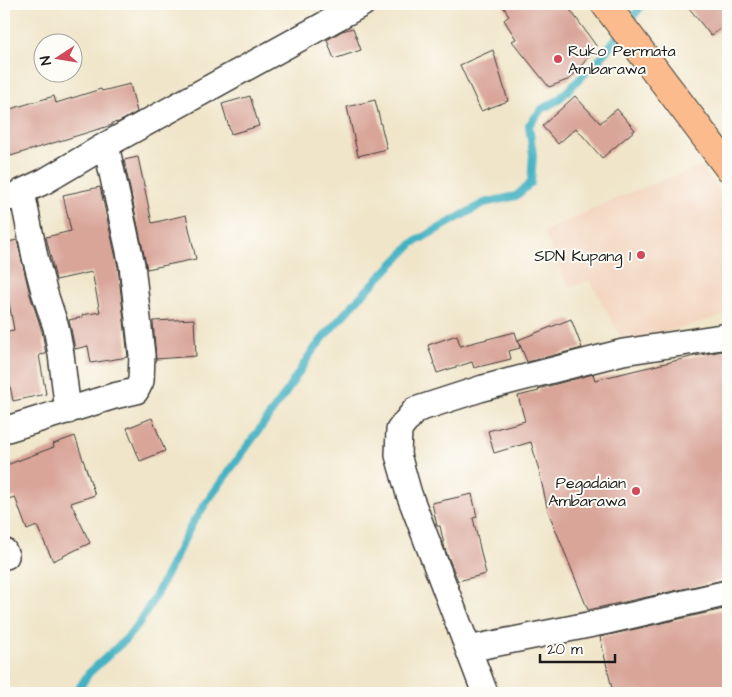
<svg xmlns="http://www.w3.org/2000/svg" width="732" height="697" font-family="'Architects Daughter',sans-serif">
<rect width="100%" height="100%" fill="#fdfcf7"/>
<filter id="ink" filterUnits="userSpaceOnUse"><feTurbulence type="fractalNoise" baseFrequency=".02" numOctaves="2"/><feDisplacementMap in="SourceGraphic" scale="10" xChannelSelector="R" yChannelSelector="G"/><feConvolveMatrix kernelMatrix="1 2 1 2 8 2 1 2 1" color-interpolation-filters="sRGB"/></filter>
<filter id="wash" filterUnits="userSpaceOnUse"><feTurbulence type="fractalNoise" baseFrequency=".0096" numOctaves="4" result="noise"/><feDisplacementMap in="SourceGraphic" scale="20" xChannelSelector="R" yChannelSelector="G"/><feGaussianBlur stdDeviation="1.12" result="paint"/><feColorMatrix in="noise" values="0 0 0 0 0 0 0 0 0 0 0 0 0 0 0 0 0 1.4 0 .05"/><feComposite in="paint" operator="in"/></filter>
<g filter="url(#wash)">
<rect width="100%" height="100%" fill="#f0e5c9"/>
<path fill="#f3d4be" d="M700 167 716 186 728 211V314L663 333 625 345 590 280 569 288 544 231 626 194Z"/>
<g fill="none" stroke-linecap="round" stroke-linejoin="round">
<path stroke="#45b2c3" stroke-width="8" d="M627 24 643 4
M76 693 89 673 125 640 140 622 158 591 192 524 206 503 285 394 311 353 328 332 361 296 413 243 484 203 516 196 531 183 533 155 529 125 542 109 558 100 600 59 620 33"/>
</g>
<g id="blocks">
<path fill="#d9a599" d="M502 4H566L597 47 570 79 549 87 512 41 516 39 504 20 509 16Z
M686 4H728V23L711 36Z
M353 28 361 50 334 59 327 40 342 31Z
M493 50 508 101 481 111 460 65Z
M130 84 137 112 119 122 112 123V125L4 158V111L54 96 56 103 101 89 102 91Z
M250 96 259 126 231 134 222 104Z
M575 96 600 123 617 109 635 130 602 158 576 128 558 144 542 126Z
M375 100 387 149 358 156 347 107Z
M138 157 152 223 186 215 196 259 147 269 124 160Z
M100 187 118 267 128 357 91 363 88 346 75 349 69 320 83 317 82 315 100 312 92 272 56 280 46 237 71 231 63 195Z
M17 240 30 295 42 331 46 354 39 355 46 394 13 401 4 355V332L14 330 4 275V243Z
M194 319 196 356 156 359 153 321Z
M571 319 582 348 527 362 518 340Z
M515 332 520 348 509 351 511 359 474 368 472 362 437 373 428 345 457 335 460 346Z
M728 350V579L588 610 548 511 539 471 531 442 494 453 488 431 525 421 518 396 539 391 538 389 593 374 595 380 695 356Z
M152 418 165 451 140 461 127 428Z
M75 436 95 495 71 503 90 543 53 561 37 526 27 530 15 497 4 500V466L54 447 53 444Z
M472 494 477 517 473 518 486 574 458 581 445 549 440 526H437L432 503Z
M728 608V693H613L600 637Z"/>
</g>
</g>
<g filter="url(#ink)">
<use href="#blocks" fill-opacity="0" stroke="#3c3a36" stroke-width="1"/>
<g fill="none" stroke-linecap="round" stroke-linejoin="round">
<g stroke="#3c3a36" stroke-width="28">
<path id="minor" d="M22 192 35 257 44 291 56 327 61 354 68 411
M4 200 45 181 106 145 362 4
M4 430 114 396 136 391 141 381 142 355 132 265 106 145
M4 551 6 556
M468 649 603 622 728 593
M485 693 409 494 398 455 399 430 415 410 483 388 623 352 728 336"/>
</g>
<g stroke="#3c3a36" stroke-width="30">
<path id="major" d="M605 4 728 167"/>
</g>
<use href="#minor" stroke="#fff" stroke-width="25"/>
<use href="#major" stroke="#fbbb8d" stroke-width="28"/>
</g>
</g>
<g fill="#d1495b" stroke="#fdfcf7" stroke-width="2">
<circle cx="558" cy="59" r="5"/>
<circle cx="641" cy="255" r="5"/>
<circle cx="636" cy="491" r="5"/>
</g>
<g text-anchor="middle" stroke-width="4" stroke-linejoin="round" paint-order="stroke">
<g font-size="16" fill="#1c1c1c" stroke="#fdfcf7" text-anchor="end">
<text x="568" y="56" text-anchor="start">Ruko Permata<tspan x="568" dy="18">Ambarawa</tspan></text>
<text x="631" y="261">SDN Kupang 1</text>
<text x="626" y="488">Pegadaian<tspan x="626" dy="18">Ambarawa</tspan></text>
</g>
</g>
<rect width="732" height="697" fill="none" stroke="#fdfcf7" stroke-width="20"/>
<g transform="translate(58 58) rotate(258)"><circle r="24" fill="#fdfcf7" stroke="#a3a29f"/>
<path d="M0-4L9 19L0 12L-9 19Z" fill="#d1495b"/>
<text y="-8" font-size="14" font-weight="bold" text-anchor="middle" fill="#1c1c1c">N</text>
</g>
<path d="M540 654v8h75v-8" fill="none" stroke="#1c1c1c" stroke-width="2.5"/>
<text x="547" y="654" font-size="15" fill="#1c1c1c" stroke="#fdfcf7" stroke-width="4" paint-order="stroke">20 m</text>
</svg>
